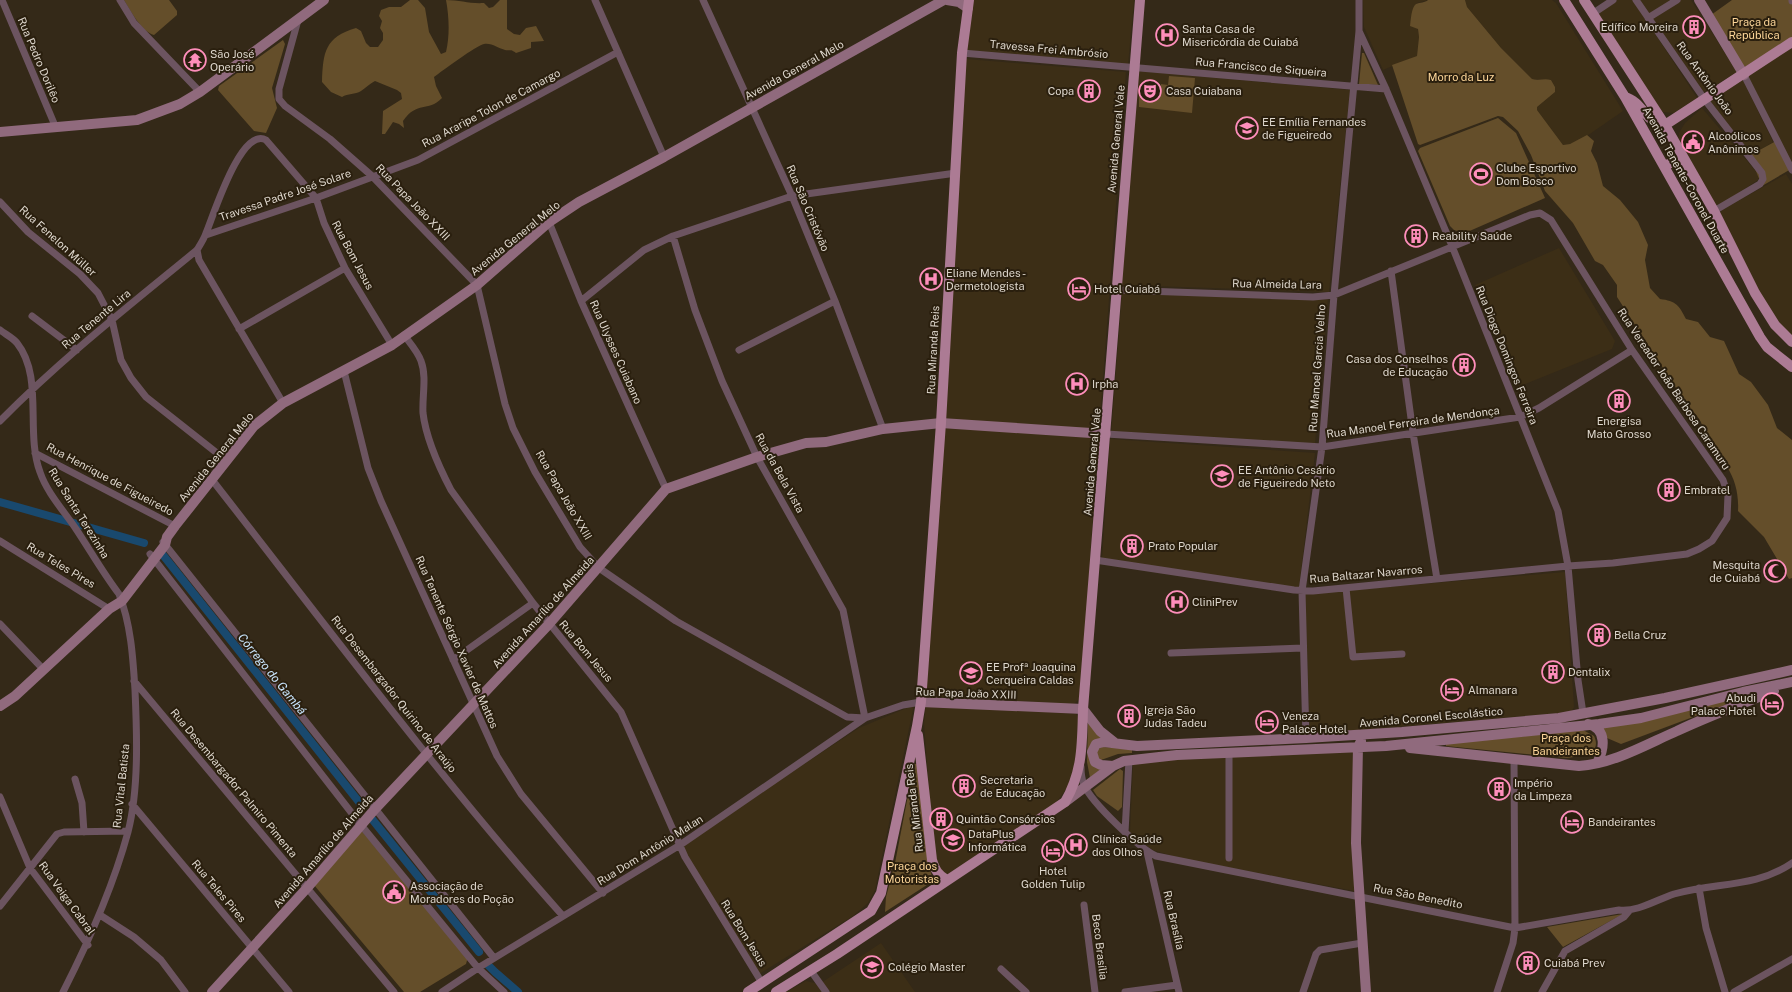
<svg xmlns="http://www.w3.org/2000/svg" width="1792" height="992" font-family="'Public Sans',sans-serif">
<rect width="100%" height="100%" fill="#342918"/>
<path fill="#3c2e16" d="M971 0H1134L1128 65 965 51Z
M1363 0H1428L1417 3 1414 7 1419 37 1417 56 1383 70 1364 27Z
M1465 0H1552L1556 3 1623 111 1584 138 1570 144 1563 145 1537 110V107L1555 92V87L1551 80 1532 79 1501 48 1467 7Z
M1617 0H1633L1697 98 1674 113 1663 112 1657 109 1595 15Z
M1638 0H1672L1648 16Z
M1680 0H1691L1737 72 1702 93 1651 18Z
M1792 47V167L1747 77Z
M966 59 1126 72 1099 432 942 418Z
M1138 71 1350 90 1329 292 1121 285Z
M1743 80 1773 142 1756 152 1749 154 1708 102Z
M1702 108 1759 175 1758 180 1714 209 1678 140 1679 133 1685 123Z
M1786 174 1792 184V337L1775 321 1751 278 1720 213 1722 210Z
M1559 248 1615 341 1612 349 1518 387 1475 285Z
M1122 293 1328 298 1315 444 1111 435Z
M943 426 1098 438 1081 697 1074 704 926 696Z
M1110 439 1315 453 1299 588 1102 558Z
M1565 572 1574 707 1571 712 1310 734 1305 594Z
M926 704 1076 714 1078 717 1076 763 1069 785 1052 808 946 877 939 875 933 844 924 724Z
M914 705 875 890 868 903 853 916 759 974 679 846 859 728Z
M1355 751V891L1183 859 1153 850 1134 837 1130 832 1133 764 1175 759Z
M881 943 915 992H829L821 983Z
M806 981 815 983 823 992H786Z"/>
<path fill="#644e2a" d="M124 0H169L177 11V15L154 35C142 32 130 10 124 0Z
M410 0H418L425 8 429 32 441 54 446 52C450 35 449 16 446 0 460 0 470 4 484 3L489 8 493 7 500 0H507V29L514 34 520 35 526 28 536 26 544 41 531 42V48L516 53C511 49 510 51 505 50 497 48 493 43 484 44 477 45 442 71 434 77L436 86 442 98C427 113 418 100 403 121L404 128 399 124 393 122 385 134H382L383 111 402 99 401 93 397 90 375 81C369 84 366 88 361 91 355 95 348 93 342 97L331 92 322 82C323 52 325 37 356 28L361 31 366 43 370 47H378L383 40V33L380 28 382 21 379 16 381 10 389 7H401Z
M1428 0H1465L1467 7 1501 48 1532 79C1539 81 1544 78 1551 80L1555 87V92L1537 107V110L1563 145 1570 144 1587 135 1594 141 1591 151 1597 163 1603 186 1620 200 1638 222 1648 245 1645 260 1650 288 1660 299C1676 301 1679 305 1686 319L1698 322 1710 337 1724 341 1739 374 1751 382 1768 405 1777 428 1792 440V578L1789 579 1764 537 1738 511C1740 476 1722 460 1704 433 1704 424 1696 413 1689 408L1617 297V285L1603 265 1595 261 1573 223 1545 191 1531 155 1518 131 1503 117 1498 116 1420 145 1418 144 1392 65 1417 56 1419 37 1418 29 1410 26C1411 20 1411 8 1416 4 1420 2 1425 3 1428 0Z
M1732 0H1789L1792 4V38L1743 68 1711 15Z
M283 40 285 44 272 88 277 108 266 133 254 131 218 90 219 86Z
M1362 53H1364L1378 85 1359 84Z
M1169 76 1195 78 1192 113 1139 107V97L1159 99 1161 84 1168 85Z
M1498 118 1516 133 1545 198 1465 233 1454 230 1450 226 1418 151 1420 148Z
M1776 141 1791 169 1762 186 1749 154 1756 152Z
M1749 694V696L1621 744 1607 738 1598 727Z
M1088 722 1103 740 1093 743 1102 768 1090 778 1087 762Z
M1583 730 1594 736C1603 755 1579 756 1567 758L1446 746V744Z
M1102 747 1132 749V753L1118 754 1101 760 1098 758 1096 750Z
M914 764H917L928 862 933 881 885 912 886 897 895 863Z
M1120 769 1123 771 1122 807 1118 811 1097 796 1093 790Z
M361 830 468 957 466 964 420 992H404L314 885Z
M1623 914 1563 947 1547 927Z"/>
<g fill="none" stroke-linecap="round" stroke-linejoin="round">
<path stroke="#19496e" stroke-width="8" d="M0 502 144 543
M163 555 363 807
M372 819 479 952
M488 965 495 972 518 992"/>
<path stroke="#6c5460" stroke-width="7" d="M2 0 56 128
M120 0 134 23 200 92
M595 0 664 157
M703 0 792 196 835 301 883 429
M1636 0 1705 100 1762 173 1763 179 1760 184 1714 211
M1792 0V1
M1592 14 1613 0
M1648 18 1677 0
M298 20 279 89V99L285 106 330 139 372 176 477 285 505 404 513 428 535 472 580 547 599 568 676 621 847 717 865 718 903 705 921 702
M1359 31 1386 89 1452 246 1558 511 1568 566 1578 680 1583 713
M962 53 1386 89
M1744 75 1792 170
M0 202 28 232 80 274 98 293 112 320 121 360 131 378 146 397 227 461
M549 222 581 301 666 489
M206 235 316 198 418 160 618 52
M673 236 695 310 722 381 757 457 843 610 865 718
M197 250 199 260 283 403
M1391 271 1413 433 1437 579
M581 301 644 250 673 236 792 196 956 173
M32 316 77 350
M239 329 345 268
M0 330C5 334 13 338 17 343 44 377 25 432 40 472 47 493 64 511 76 529 90 550 103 573 119 594 131 624 133 658 135 690 137 734 139 789 128 832 113 887 89 941 63 992
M404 335C410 343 418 352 421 361 427 377 422 396 423 413 426 439 439 467 451 490L533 603 621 712 685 857 762 983
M739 350 835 301
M344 371 368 468 381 501 497 756 521 794 603 893
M0 421C61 359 130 305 197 250 200 245 204 239 206 233 213 217 241 126 266 140L316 198 324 223 345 268 392 345
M1106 434 1322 447 1520 417 1539 408 1632 350
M35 453 175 526
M213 481C327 627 439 777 563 916
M0 541 109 609
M163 542 494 958
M150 554 361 825 478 968 504 992
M1095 560 1294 590 1313 591 1568 566 1613 563 1687 554 1699 549 1712 541 1727 518 1728 495 1723 480 1632 350 1551 220 1540 213 1530 215 1334 295 1313 297 1117 290
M1346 588 1353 657 1402 654
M0 624 43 669
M1171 653 1303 648
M453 660 533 603
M134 681 394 992
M1306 738 1302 591 1322 447 1334 295 1359 31V0
M1081 767C1081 773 1082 780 1084 785 1092 803 1139 848 1156 856L1515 928 1619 910C1638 912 1656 900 1674 894 1715 882 1756 888 1792 863
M75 779 82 803 84 832
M0 797 30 868 88 945
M132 804 289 992
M1125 832 1129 760
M1147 852 1179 992
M1229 858V753
M1699 888 1706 928 1725 992
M1084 905 1095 992
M0 906 57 834 64 832 128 831
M100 915 134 937 161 960 185 992
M1001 969 1026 992
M811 971 826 992
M442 992 478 968 680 845 865 718
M1125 992 1177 985
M1303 992 1316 954 1320 950 1362 943
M1497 992 1513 943 1515 928 1514 758
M1542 992 1565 951 1624 917 1629 911
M1734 992 1792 959"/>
<path stroke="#906a7d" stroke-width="10" d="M947 0 959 2 968 8
M1699 0 1744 75
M0 132 137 120 180 104 200 92 324 0
M921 702 1083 709 1100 731 1115 743
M0 706 15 696 109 609 122 601 165 545 167 537 175 526 254 426 283 403 392 345 477 285 549 222 579 202 664 157 944 0
M1588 724C1608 729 1604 750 1597 763
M1361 741 1358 747 1356 843 1366 992
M1410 748 1579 766C1613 764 1647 744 1677 731 1709 716 1741 704 1774 691
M1113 766 1101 765 1095 762 1092 752 1096 744 1104 742 1137 746 1306 738 1402 732 1559 718 1665 698 1792 670
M1065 802 1113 766 1124 761 1177 755 1386 746 1599 724 1641 718 1743 692 1792 682
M212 992 307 888 375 809 549 624 666 489 757 457 806 443 826 442 883 429 941 423 1106 434"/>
<path stroke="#ac7b94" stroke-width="10" d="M1564 0 1625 97 1760 337 1767 347 1792 367
M1584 0 1665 125 1714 211 1755 293 1775 325 1792 342
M1625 97C1642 101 1647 125 1665 125L1792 42
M1664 166 1673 162H1678L1685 173
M918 735 932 860C935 870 938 875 947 880
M748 992 871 911 881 893 917 726 921 702 941 423 962 53 969 0
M776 992 837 954 1065 802C1083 771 1082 744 1083 709L1140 0"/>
</g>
<defs>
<g id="building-ring" transform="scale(1.15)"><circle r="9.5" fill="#2a1f0e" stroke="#fe8ebb" stroke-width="1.5"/><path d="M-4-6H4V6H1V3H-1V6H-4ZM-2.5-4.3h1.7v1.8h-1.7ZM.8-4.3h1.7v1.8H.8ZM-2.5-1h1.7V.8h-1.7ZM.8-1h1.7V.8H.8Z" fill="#fe8ebb"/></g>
<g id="hospital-ring" transform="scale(1.15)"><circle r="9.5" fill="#2a1f0e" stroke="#fe8ebb" stroke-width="1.5"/><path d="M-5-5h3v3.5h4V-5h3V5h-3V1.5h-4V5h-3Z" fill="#fe8ebb"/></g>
<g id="temple-ring" transform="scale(1.15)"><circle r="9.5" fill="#2a1f0e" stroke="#fe8ebb" stroke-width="1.5"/><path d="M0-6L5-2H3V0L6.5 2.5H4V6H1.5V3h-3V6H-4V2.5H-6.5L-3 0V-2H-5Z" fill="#fe8ebb"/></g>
<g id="theatre-ring" transform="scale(1.15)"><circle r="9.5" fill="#2a1f0e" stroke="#fe8ebb" stroke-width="1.5"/><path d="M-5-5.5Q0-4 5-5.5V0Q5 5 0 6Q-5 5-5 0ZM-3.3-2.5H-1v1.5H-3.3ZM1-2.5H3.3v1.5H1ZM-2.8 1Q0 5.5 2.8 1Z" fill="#fe8ebb"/></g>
<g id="school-ring" transform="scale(1.15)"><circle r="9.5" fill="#2a1f0e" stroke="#fe8ebb" stroke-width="1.5"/><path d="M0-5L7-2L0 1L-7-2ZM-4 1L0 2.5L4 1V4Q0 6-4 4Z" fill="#fe8ebb"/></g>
<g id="civic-ring" transform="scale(1.15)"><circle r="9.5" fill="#2a1f0e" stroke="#fe8ebb" stroke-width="1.5"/><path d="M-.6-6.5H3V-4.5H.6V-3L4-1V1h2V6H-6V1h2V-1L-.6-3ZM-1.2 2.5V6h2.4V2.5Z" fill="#fe8ebb"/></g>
<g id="stadium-ring" transform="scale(1.15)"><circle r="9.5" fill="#2a1f0e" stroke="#fe8ebb" stroke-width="1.5"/><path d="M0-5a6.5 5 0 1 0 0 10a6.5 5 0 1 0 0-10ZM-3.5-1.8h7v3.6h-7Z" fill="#fe8ebb"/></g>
<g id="hotel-ring" transform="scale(1.15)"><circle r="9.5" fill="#2a1f0e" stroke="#fe8ebb" stroke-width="1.5"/><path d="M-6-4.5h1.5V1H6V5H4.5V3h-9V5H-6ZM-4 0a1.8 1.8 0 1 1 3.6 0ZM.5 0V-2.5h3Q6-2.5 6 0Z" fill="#fe8ebb"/></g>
<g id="mosque-ring" transform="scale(1.15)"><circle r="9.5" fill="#2a1f0e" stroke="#fe8ebb" stroke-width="1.5"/><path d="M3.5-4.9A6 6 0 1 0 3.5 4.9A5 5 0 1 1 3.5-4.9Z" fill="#fe8ebb"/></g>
<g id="university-ring" transform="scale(1.15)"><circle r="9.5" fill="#2a1f0e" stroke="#fe8ebb" stroke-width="1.5"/><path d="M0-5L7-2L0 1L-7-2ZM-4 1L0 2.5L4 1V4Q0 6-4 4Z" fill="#fe8ebb"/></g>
</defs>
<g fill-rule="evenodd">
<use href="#building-ring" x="1694" y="27"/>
<use href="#hospital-ring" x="1167" y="35"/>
<use href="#temple-ring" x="195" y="60"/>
<use href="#building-ring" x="1089" y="91"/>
<use href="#theatre-ring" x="1150" y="91"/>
<use href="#school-ring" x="1247" y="128"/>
<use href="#civic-ring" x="1693" y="142"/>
<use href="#stadium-ring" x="1481" y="174"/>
<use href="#building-ring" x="1416" y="236"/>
<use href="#hospital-ring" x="931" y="279"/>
<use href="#hotel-ring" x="1079" y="289"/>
<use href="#building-ring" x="1464" y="365"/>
<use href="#hospital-ring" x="1077" y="384"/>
<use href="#building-ring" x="1619" y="401"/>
<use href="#school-ring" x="1222" y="476"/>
<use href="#building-ring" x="1669" y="490"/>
<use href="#building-ring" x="1132" y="546"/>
<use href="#mosque-ring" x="1775" y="571"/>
<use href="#hospital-ring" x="1177" y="602"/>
<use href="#building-ring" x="1599" y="635"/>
<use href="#building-ring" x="1553" y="672"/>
<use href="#school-ring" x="971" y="673"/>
<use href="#hotel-ring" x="1452" y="690"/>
<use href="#hotel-ring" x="1772" y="704"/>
<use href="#building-ring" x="1129" y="716"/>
<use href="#hotel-ring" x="1267" y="722"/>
<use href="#building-ring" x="964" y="786"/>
<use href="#building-ring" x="1499" y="789"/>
<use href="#building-ring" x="941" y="819"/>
<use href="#hotel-ring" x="1572" y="822"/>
<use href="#university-ring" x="953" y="840"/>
<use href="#hospital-ring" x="1076" y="845"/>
<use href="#hotel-ring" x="1053" y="851"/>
<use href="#civic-ring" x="394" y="892"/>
<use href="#building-ring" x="1528" y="963"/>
<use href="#school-ring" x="872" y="967"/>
</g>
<g text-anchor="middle" stroke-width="4" stroke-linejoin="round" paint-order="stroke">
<g font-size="11" fill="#fdd699" stroke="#2a1f0e">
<text x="1754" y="26">Praça da<tspan x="1754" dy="13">República</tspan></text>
<text x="1461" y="81">Morro da Luz</text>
<text x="1566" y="742">Praça dos<tspan x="1566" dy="13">Bandeirantes</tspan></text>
<text x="912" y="870">Praça dos<tspan x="912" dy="13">Motoristas</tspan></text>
</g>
<g font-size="11" fill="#ded7cd" stroke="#2a1f0e" text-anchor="start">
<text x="1678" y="31" text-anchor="end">Edífico Moreira</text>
<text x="1182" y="33">Santa Casa de<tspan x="1182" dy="13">Misericórdia de Cuiabá</tspan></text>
<text x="210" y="58">São José<tspan x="210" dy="13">Operário</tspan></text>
<text x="1074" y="95" text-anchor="end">Copa</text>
<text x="1166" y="95">Casa Cuiabana</text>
<text x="1262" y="126">EE Emília Fernandes<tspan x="1262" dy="13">de Figueiredo</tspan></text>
<text x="1708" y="140">Alcoólicos<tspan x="1708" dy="13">Anônimos</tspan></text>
<text x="1496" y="172">Clube Esportivo<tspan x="1496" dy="13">Dom Bosco</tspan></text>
<text x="1432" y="240">Reability Saúde</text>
<text x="946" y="277">Eliane Mendes -<tspan x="946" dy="13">Dermetologista</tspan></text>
<text x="1094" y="293">Hotel Cuiabá</text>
<text x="1448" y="363" text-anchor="end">Casa dos Conselhos<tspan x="1448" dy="13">de Educação</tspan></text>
<text x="1092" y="388">Irpha</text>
<text x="1619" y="425" text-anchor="middle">Energisa<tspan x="1619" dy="13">Mato Grosso</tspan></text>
<text x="1238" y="474">EE Antônio Cesário<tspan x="1238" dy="13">de Figueiredo Neto</tspan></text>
<text x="1684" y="494">Embratel</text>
<text x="1148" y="550">Prato Popular</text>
<text x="1760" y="569" text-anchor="end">Mesquita<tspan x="1760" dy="13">de Cuiabá</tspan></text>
<text x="1192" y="606">CliniPrev</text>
<text x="1614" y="639">Bella Cruz</text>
<text x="986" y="671">EE Profª Joaquina<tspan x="986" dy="13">Cerqueira Caldas</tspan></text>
<text x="1568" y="676">Dentalix</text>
<text x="1468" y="694">Almanara</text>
<text x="1756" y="702" text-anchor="end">Abudi<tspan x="1756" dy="13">Palace Hotel</tspan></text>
<text x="1144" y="714">Igreja São<tspan x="1144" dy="13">Judas Tadeu</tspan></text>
<text x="1282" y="720">Veneza<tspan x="1282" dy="13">Palace Hotel</tspan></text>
<text x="980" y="784">Secretaria<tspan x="980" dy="13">de Educação</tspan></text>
<text x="1514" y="787">Império<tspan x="1514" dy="13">da Limpeza</tspan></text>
<text x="956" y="823">Quintão Consórcios</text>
<text x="1588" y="826">Bandeirantes</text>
<text x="968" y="838">DataPlus<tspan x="968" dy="13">Informática</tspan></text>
<text x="1092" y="843">Clínica Saúde<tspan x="1092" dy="13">dos Olhos</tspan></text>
<text x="1053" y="875" text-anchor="middle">Hotel<tspan x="1053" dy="13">Golden Tulip</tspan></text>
<text x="410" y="890">Associação de<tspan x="410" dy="13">Moradores do Poção</tspan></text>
<text x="1544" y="967">Cuiabá Prev</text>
<text x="888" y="971">Colégio Master</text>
</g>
<g font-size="11" fill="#ded7cd" stroke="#2a1f0e">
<text transform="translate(1049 49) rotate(5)" y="4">Travessa Frei Ambrósio</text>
<text transform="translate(39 60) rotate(67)" y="4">Rua Pedro Dorilêo</text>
<text transform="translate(1261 67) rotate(5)" y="4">Rua Francisco de Siqueira</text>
<text transform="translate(794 70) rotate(-29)" y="4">Avenida General Melo</text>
<text transform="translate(1705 78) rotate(54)" y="4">Rua Antônio João</text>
<text transform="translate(491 108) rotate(-28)" y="4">Rua Araripe Tolon de Camargo</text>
<text transform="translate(1116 139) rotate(-85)" y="4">Avenida General Vale</text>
<text transform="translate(1686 180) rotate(61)" y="4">Avenida Tenente-Coronel Duarte</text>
<text transform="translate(285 195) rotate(-19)" y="4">Travessa Padre José Solare</text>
<text transform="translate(413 202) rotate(46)" y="4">Rua Papa João XXIII</text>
<text transform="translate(808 208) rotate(67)" y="4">Rua São Cristóvão</text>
<text transform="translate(515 238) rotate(-39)" y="4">Avenida General Melo</text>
<text transform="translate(58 241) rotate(42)" y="4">Rua Fenelon Müller</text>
<text transform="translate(353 255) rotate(62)" y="4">Rua Bom Jesus</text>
<text transform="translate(1277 284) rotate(1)" y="4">Rua Almeida Lara</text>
<text transform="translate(96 319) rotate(-40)" y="4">Rua Tenente Lira</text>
<text transform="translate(933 350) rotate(-87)" y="4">Rua Miranda Reis</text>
<text transform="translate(616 352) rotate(66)" y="4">Rua Ulysses Cuiabano</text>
<text transform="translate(1507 355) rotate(68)" y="4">Rua Diogo Domingos Ferreira</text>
<text transform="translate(1317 368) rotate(-86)" y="4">Rua Manoel Garcia Velho</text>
<text transform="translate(1674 389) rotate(56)" y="4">Rua Vereador João Barbosa Caramuru</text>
<text transform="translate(1413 422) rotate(-8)" y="4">Rua Manoel Ferreira de Mendonça</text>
<text transform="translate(216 457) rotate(-51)" y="4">Avenida General Melo</text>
<text transform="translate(1092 462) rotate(-85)" y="4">Avenida General Vale</text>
<text transform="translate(780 473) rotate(61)" y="4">Rua da Bela Vista</text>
<text transform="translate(110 479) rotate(28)" y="4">Rua Henrique de Figueiredo</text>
<text transform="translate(564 495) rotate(60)" y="4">Rua Papa João XXIII</text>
<text transform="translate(79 513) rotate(58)" y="4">Rua Santa Terezinha</text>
<text transform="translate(61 565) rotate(31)" y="4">Rua Teles Pires</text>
<text transform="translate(1366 574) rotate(-5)" y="4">Rua Baltazar Navarros</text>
<text transform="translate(543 612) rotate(-48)" y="4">Avenida Amarílio de Almeida</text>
<text transform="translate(457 642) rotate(66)" y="4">Rua Tenente Sérgio Xavier de Mattos</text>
<text transform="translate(586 651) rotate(50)" y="4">Rua Bom Jesus</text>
<text transform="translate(966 693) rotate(2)" y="4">Rua Papa João XXIII</text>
<text transform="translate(394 694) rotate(52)" y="4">Rua Desembargador Quirino de Araújo</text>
<text transform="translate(1431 717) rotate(-5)" y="4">Avenida Coronel Escolástico</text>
<text transform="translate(234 783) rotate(50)" y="4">Rua Desembargador Palmiro Pimenta</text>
<text transform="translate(121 786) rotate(-84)" y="4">Rua Vital Batista</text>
<text transform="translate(914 808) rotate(-97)" y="4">Rua Miranda Reis</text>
<text transform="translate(650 850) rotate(-32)" y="4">Rua Dom Antônio Malan</text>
<text transform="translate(323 851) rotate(-49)" y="4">Avenida Amarílio de Almeida</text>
<text transform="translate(219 891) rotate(50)" y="4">Rua Teles Pires</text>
<text transform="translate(1418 896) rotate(11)" y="4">Rua São Benedito</text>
<text transform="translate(67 898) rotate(54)" y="4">Rua Veiga Cabral</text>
<text transform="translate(1174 920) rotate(77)" y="4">Rua Brasília</text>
<text transform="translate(744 933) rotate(58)" y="4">Rua Bom Jesus</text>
<text transform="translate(1100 947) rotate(83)" y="4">Beco Brasília</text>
</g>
<g font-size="12" font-style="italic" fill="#c9e5fd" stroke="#2a1f0e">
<text transform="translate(272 674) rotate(51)" y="4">Córrego do Gambá</text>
</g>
</g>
</svg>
